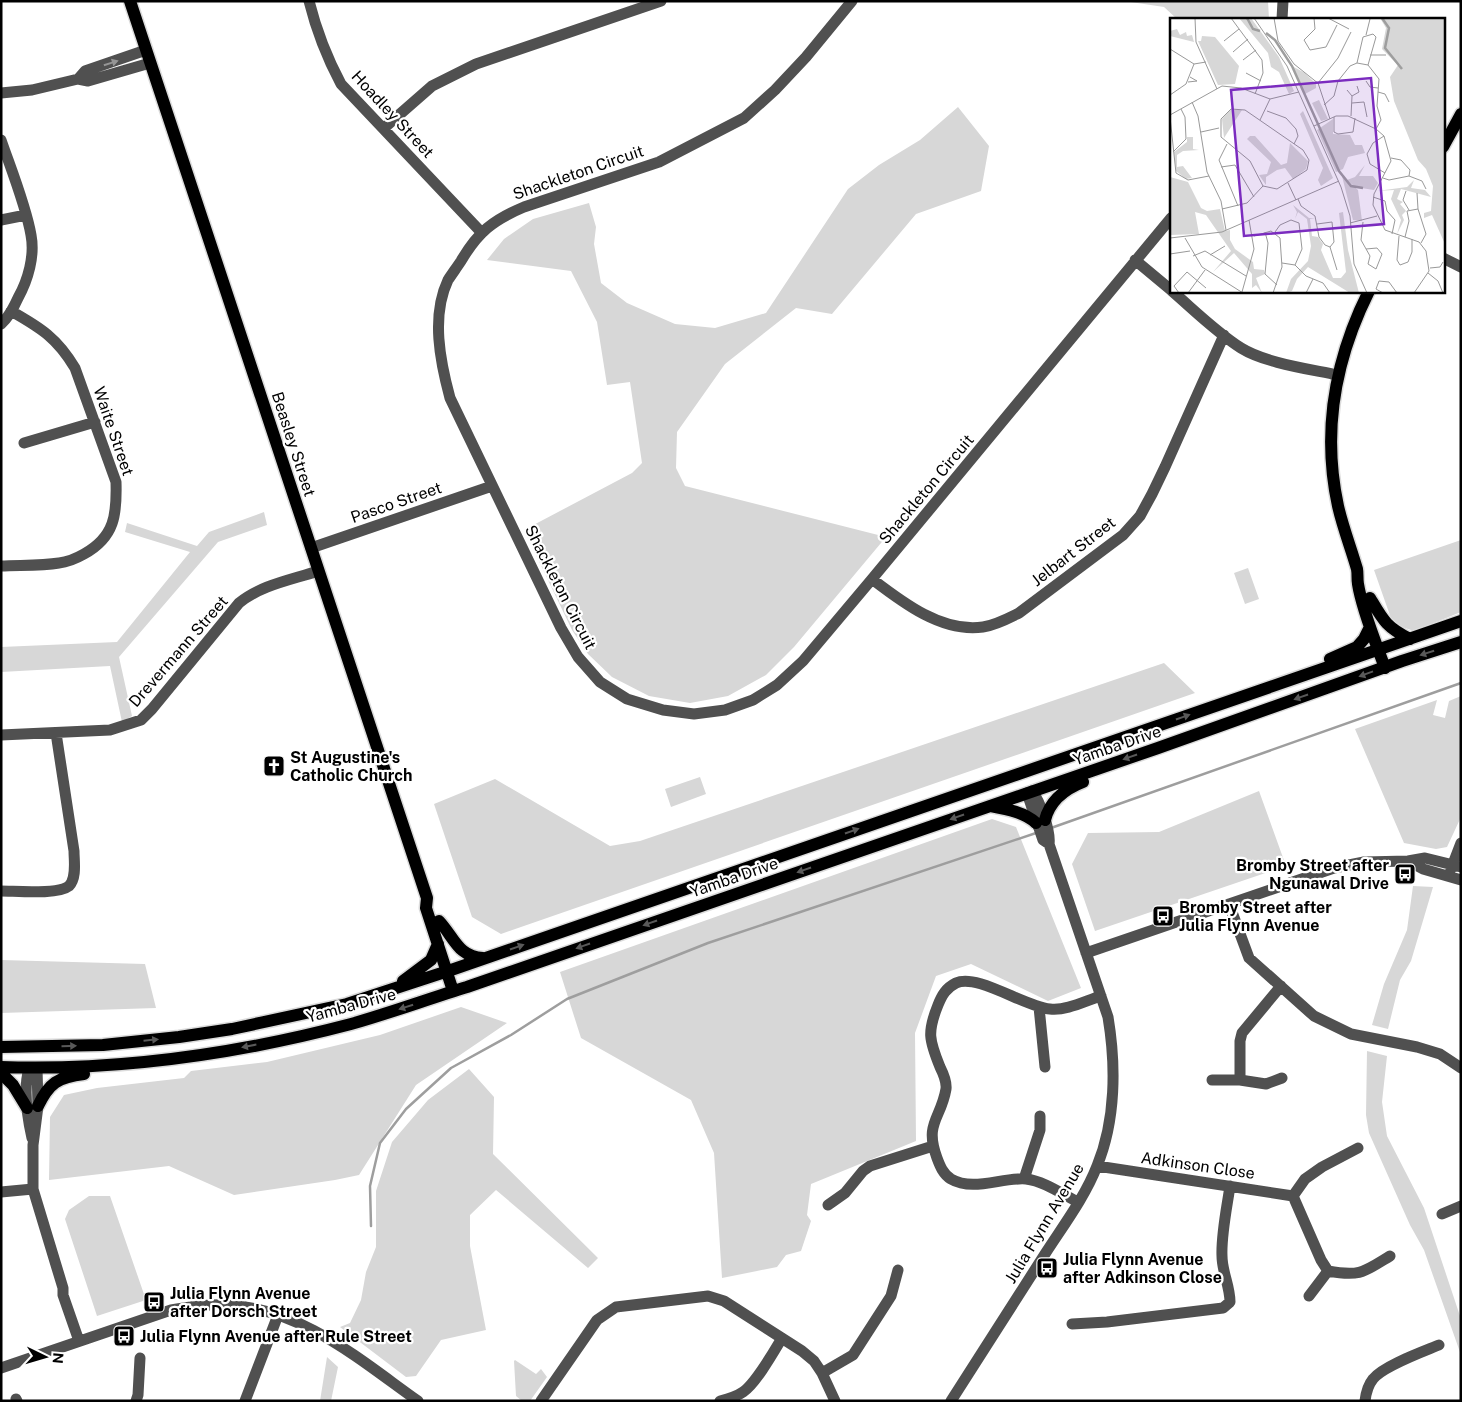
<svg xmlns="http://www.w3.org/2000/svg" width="1462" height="1402" font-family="'Public Sans',sans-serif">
<rect width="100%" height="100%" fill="#fff"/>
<path fill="#d7d7d7" d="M1124 1H1268L1269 19H1177L1164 7Z
M958 107 989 146 981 191 916 214 832 314 796 308 725 364 677 432 676 468 685 486 886 537 794 647 766 675 728 696 690 703 649 696 612 677 588 654 572 630 524 530 632 473 642 463 630 382 607 385 597 322 571 271 487 260 504 239 533 219 589 203 596 227 594 244 601 283 627 303 675 324 715 328 766 313 848 189 879 165 920 140Z
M264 512 267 525 218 542 119 657 132 716 122 722 110 666 1 672V647L117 642 190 552 125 532 127 523 197 546 209 532Z
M1461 540V612L1414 631 1393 624 1374 570Z
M1248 568 1259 599 1245 604 1234 573Z
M1164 663 1195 693 501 934 472 917 434 804 495 779 610 846 640 841Z
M1461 696V817L1447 847 1436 849 1404 843 1355 729 1437 700 1433 715 1445 718 1449 701Z
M700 777 706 794 671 807 665 789Z
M1259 791 1286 866 1095 931 1072 864 1088 833 1159 832Z
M992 819 1016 827 1081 988 1048 1001 971 964 936 976 915 1033 916 1141 811 1184 807 1215 811 1221 801 1251 786 1255 777 1267 722 1278 714 1153 691 1100 581 1038 560 972Z
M1413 886 1433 887 1411 961 1400 980 1388 1029 1372 1025 1384 984 1407 930Z
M1 960 145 964 156 1008 1 1013Z
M461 1007 507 1023 416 1085 359 1175 335 1180 234 1195 169 1166 49 1180 50 1117 64 1095 97 1088 184 1078 191 1071 267 1062 380 1035Z
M1367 1051 1387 1056 1382 1102 1387 1136 1424 1208 1461 1319V1355L1424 1250 1410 1225 1369 1133 1366 1115Z
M469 1069 494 1097 493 1154 598 1258 588 1268 496 1190 470 1215V1246L486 1330 441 1340 416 1376 406 1377 340 1327 350 1323 361 1300 366 1272 376 1247V1191L392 1142 428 1100Z
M89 1196H110L146 1300 97 1316 65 1219 69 1210Z
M327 1357 338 1367 331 1401H320Z
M515 1360 536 1374 541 1369 547 1377 530 1401H522L516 1396 514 1361Z"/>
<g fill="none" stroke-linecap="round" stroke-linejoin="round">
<path stroke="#9e9e9e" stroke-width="2.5" d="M1051 828 1461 683
M371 1226 370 1186 380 1143 406 1109 451 1068 511 1035 567 999 708 943 1036 833"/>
<g stroke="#dbdbdb" stroke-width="15">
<path id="major" d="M130 1 427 898 426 908 453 991
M1443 147 1461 114
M1369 291C1335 359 1322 432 1338 506 1343 528 1351 548 1357 569 1358 574 1357 579 1358 584 1362 610 1376 643 1385 668
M1370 598C1383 620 1386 627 1410 639
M1330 659 1357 647 1364 639 1370 627
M990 806C1006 809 1024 812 1036 823
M1045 820C1050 800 1065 789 1083 782
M439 921C454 937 458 957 483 958
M403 981 431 960 438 944
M1 1047 103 1045 179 1037 232 1029 347 1004 454 969 1461 621
M1 1067C120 1071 237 1054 351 1024 390 1013 428 999 467 987L1158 748 1402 661 1461 642
M1 1073 13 1085 27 1108
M38 1106C49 1083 58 1077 84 1074"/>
</g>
<path stroke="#505050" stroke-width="11" d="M309 1C317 33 326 56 341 84L481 232
M852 1 806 57 775 90 744 118 659 162 524 207C493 220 478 232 461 261 457 267 452 274 448 280 431 316 440 361 450 398L561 628 578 657 600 682 627 699 663 710 694 714 725 710 753 700 777 685 803 661 872 579 1171 218
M1282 19 1283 1
M78 79 85 71 146 50
M1 93 32 90 78 79 88 81 150 63
M384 128 432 86 476 64 661 1
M1 140C11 169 26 206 31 235 35 256 28 280 18 298 14 307 9 317 1 324
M1 220 26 215
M1443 258 1461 267
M1135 260 1171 290
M1172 291C1194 310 1216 332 1241 348 1265 363 1309 369 1337 375
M24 443 95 422
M311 548 492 486
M1 566C20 565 41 566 59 563 68 562 77 558 84 554 115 537 117 514 116 482L75 368C57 338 41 328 11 311
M872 579C902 602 942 633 983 627 996 625 1007 619 1019 613L1123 535 1140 516 1152 494 1165 467 1224 335
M1 735 110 730 141 720 152 709 239 603C261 585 291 580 318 571
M1027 793 1043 840 1049 844
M1408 861 1423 869 1461 880
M1451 869 1461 843
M1 891C16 891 58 895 69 886 77 878 74 861 74 851L56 733
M1229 904 1249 958 1314 1016 1351 1034 1417 1047 1440 1054 1461 1068
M1086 953 1334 868 1364 862 1408 861 1425 858 1461 867
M1039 1007 1045 1067
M29 1068C23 1090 27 1116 32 1138
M37 1068 38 1106 33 1145V1189L63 1288V1295L79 1341
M1212 1080H1240L1266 1084 1282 1078
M1240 1080V1041L1242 1033 1281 986
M1358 1148 1322 1167 1305 1179 1293 1196 1321 1260 1328 1271C1360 1277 1364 1272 1390 1256
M1097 1166 1293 1196
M1024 1179 1040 1130V1116
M1 1192 33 1189
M1078 1202C1062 1194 1044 1181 1026 1179 1002 1177 973 1192 951 1179 943 1174 940 1166 937 1158 924 1123 941 1119 946 1089 947 1081 943 1073 940 1067 929 1040 927 1032 938 1005 942 995 946 988 956 983 977 973 1025 1007 1050 1009 1066 1011 1085 1001 1101 996
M828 1205 845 1193 863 1171 870 1166 933 1146
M1442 1214 1461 1206
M1309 1296 1328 1271
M1072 1324 1107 1322 1223 1308 1230 1302C1230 1286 1222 1272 1222 1256 1221 1235 1227 1207 1230 1186
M1 1368 171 1310C189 1307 207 1304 225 1305 300 1307 360 1360 418 1401
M822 1373 853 1355 891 1296 898 1270
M16 1399 17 1401
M136 1401 138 1395 140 1358
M245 1401 278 1315
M541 1401 597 1320 616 1307 708 1296 724 1301 802 1351 814 1361 822 1373 835 1401
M720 1401C728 1399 736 1397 743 1392 756 1383 773 1353 782 1338
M951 1401C982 1352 1014 1303 1045 1254 1063 1226 1085 1197 1097 1166 1116 1120 1116 1065 1108 1017L1049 844C1051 832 1040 801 1032 791
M1365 1401C1366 1393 1368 1385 1373 1379 1383 1366 1422 1352 1439 1345"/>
<use href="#major" stroke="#000" stroke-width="12"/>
</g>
<defs><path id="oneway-solid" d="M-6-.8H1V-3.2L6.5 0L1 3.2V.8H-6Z" transform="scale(1.25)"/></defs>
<use fill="#969696" href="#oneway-solid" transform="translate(111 63) rotate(-18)"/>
<g fill="#595959">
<use href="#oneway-solid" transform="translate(1427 653) rotate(162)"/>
<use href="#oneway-solid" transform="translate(1366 674) rotate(160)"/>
<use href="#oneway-solid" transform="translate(1301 697) rotate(161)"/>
<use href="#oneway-solid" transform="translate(1183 717) rotate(-19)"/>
<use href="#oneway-solid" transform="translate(1130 757) rotate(161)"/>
<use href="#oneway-solid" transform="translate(957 817) rotate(161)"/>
<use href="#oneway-solid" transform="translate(852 831) rotate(-19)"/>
<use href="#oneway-solid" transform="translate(804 870) rotate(161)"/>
<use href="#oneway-solid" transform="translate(650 923) rotate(161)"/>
<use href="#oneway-solid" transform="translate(583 946) rotate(161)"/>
<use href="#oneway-solid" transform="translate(517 947) rotate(-19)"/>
<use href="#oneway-solid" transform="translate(406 1007) rotate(162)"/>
<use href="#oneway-solid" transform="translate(151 1040) rotate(-6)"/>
<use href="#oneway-solid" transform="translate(69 1046) rotate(-2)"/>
<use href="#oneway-solid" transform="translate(249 1046) rotate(169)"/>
</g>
<defs>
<g id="church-square" transform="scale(1.125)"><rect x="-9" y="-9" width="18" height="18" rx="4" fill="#000" stroke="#fff"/><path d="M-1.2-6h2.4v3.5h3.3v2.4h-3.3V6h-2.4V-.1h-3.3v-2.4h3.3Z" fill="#fff"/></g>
<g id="bus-square" transform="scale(1.125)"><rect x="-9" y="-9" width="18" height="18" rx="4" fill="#000" stroke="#fff"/><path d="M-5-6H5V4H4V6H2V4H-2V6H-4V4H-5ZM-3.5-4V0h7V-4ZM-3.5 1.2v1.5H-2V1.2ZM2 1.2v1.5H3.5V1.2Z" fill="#fff"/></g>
</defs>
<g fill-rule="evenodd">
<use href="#church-square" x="274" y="766"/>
<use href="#bus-square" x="1405" y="874"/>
<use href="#bus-square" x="1163" y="916"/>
<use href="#bus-square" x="1047" y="1268"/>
<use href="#bus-square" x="154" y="1302"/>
<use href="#bus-square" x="124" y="1336"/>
</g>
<g text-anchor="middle" stroke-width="4.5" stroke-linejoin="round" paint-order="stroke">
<g font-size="16" fill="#000" stroke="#fff">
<text transform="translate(393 114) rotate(47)" y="6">Hoadley Street</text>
<text transform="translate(578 172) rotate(-19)" y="6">Shackleton Circuit</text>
<text transform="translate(114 431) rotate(71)" y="6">Waite Street</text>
<text transform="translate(294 444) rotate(72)" y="6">Beasley Street</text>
<text transform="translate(926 489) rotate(-50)" y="6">Shackleton Circuit</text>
<text transform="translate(396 502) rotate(-19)" y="6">Pasco Street</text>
<text transform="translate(1073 551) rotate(-38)" y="6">Jelbart Street</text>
<text transform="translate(561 587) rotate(63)" y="6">Shackleton Circuit</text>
<text transform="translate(178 651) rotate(-49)" y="6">Drevermann Street</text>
<text transform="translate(1117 745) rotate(-19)" y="6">Yamba Drive</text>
<text transform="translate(734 877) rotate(-19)" y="6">Yamba Drive</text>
<text transform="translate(351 1005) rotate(-15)" y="6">Yamba Drive</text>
<text transform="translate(1198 1165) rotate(8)" y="6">Adkinson Close</text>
<text transform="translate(1044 1223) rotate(-59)" y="6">Julia Flynn Avenue</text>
</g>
<g font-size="16" font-weight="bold" fill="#000" stroke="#fff" text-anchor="start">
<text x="290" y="763">St Augustine's<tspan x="290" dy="18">Catholic Church</tspan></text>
<text x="1389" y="871" text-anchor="end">Bromby Street after<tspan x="1389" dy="18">Ngunawal Drive</tspan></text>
<text x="1179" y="913">Bromby Street after<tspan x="1179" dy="18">Julia Flynn Avenue</tspan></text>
<text x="1063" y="1265">Julia Flynn Avenue<tspan x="1063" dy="18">after Adkinson Close</tspan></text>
<text x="170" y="1299">Julia Flynn Avenue<tspan x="170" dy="18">after Dorsch Street</tspan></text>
<text x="140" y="1342">Julia Flynn Avenue after Rule Street</text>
</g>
</g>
<g transform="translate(1170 18)">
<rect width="275" height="275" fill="#fff"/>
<path d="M69 0H81L109 39 124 73 119 76 109 54 101 49 98 35ZM210 0H275V226L262 197 254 200V195L261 193 263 168 256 151 248 142 224 83 220 59 228 47 212 31 216 10ZM7 11 10 17 16 14 17 18 22 17 24 24 0 18V13ZM32 18 45 19 69 48 65 66 48 67 28 23H31ZM122 48 135 55 146 66V70L135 76ZM149 82 158 101 151 103 142 85ZM60 92H72L54 120 52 101ZM133 93 163 160 151 168 148 162 153 150 130 96ZM163 101V116L180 117 185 127H192L195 135 178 139 173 151 166 154 147 112ZM80 118H85L111 147 117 145 120 125 138 143 136 151 123 161 115 150 107 152 96 159V167L89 157 97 156 101 144 77 121ZM17 119H23V131L29 132 13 133 7 137V149L13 148 22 160 16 161 6 153 4 134 17 124ZM195 147 189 158H203L208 165 204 172 185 169 177 162 185 159ZM172 158 188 172 192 203 183 202ZM0 159 18 164 31 190 37 193 50 191 55 213 60 212V222L65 231 83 244 84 251 94 252 95 256 86 260 92 275 86 267 82 270V256L64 235 43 254 61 233 36 197 25 194 29 216 0 217ZM244 162 241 170 255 172 261 179 231 171 227 181 233 184 230 186 236 193 232 197 234 202 227 216 231 202 221 181 224 172 207 173 237 169ZM123 187 139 200H145L140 201 142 218 148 219 153 226 151 232 163 260H171L176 254 169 195 173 194 178 232 189 275H180L138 249 127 261 122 273 116 275 121 261 138 243 141 228 137 201 128 194 125 201 127 194Z" fill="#d7d7d7"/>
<path fill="none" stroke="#9e9e9e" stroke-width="2.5" d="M77 0 83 11 90 13M212 0 219 10 215 30 232 51M96 15 105 22 122 48 169 153 181 168 193 170"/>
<path fill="none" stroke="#999" stroke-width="1" d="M25 0 26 24 47 71M61 0 92 42 93 55 85 76M84 0 117 48 171 169 180 198 184 246 197 275M104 0 108 23 124 46 149 66M144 0 145 11 134 22 140 32 156 29 167 7M158 0 179 11M196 17 200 1M54 23 69 11M0 31 24 46 36 44M63 34 78 21M200 37H216M73 42 86 32M187 45 193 19 203 16 206 19 198 47M76 55 91 63M196 63 200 69 208 70M18 64 27 63 20 59M177 72 182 78 189 74 187 68M208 74 215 76 219 84M0 77 16 66 24 46M22 84 28 98 37 154 51 183 56 212M182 85 194 84 197 99M154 87 164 78 168 63 180 48 187 45 198 47 209 61 207 88 211 102 206 111M61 91 75 92 133 132 139 142 137 152 107 171 93 168 80 143 51 119V101ZM97 93 116 100 126 111 128 118 124 126M0 97 52 68 71 70 100 81 129 74M181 98 182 78M0 99 6 155 18 162 39 158M164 99V114L168 116 183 114 185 100M160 101 148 65 168 40 181 14M90 102 100 81M144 108 166 98H178L206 111 214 118 221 143 204 176 203 187 215 212 249 224 256 233 259 253 244 275M31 114 49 110M214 118 203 125 197 136 200 146 215 155M57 126 49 142 68 188M3 134 16 121 15 99 11 91M51 149 65 147 84 179M239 158 252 163 256 171M213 160 219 162 239 158 240 152 231 142 221 140M118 165 126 182M236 173 233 182 239 192M247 175 248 191M203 179 215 183 217 193 225 202 222 216M128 181 131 188 145 198 149 219 155 227 160 229 164 224 162 204 147 206M52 191 77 185 93 168M193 204 191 222 200 238 198 246 206 251 212 236 207 230 196 231M180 205 207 198M95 214 98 225 95 256 107 267M105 214 110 207 121 202 129 205 132 231 125 247M84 218 101 213 110 220 112 249 103 275M229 218 227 242 230 247 238 244 242 234V221M235 219 239 203 237 193 248 191 256 216 251 225M0 220 52 214 169 163M15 220 32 249 73 275M160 229 167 252M0 236 20 233M40 237 55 228M23 238 35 233 76 258M112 245 125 247 136 258 153 265 160 275M260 250 270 249 273 244M258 255 268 263 273 275M72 274 84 231 79 202M9 275 4 268 17 254 36 270M18 275 35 252M136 275 143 261M213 275 206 271 209 263 219 264 227 275"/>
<path fill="#7b2cbf" fill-opacity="0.15" stroke="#7b2cbf" stroke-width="2.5" d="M201 60 214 206 74 218 61 72Z"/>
<rect width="275" height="275" fill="none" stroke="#000" stroke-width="2.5"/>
</g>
<rect width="1462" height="1402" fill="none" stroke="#000000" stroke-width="5"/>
<g transform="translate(45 1357) rotate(95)" stroke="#ffffff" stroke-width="4" paint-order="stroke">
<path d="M0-4L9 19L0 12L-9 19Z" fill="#000000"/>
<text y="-8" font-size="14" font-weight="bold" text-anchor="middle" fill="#000000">N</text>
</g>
</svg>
